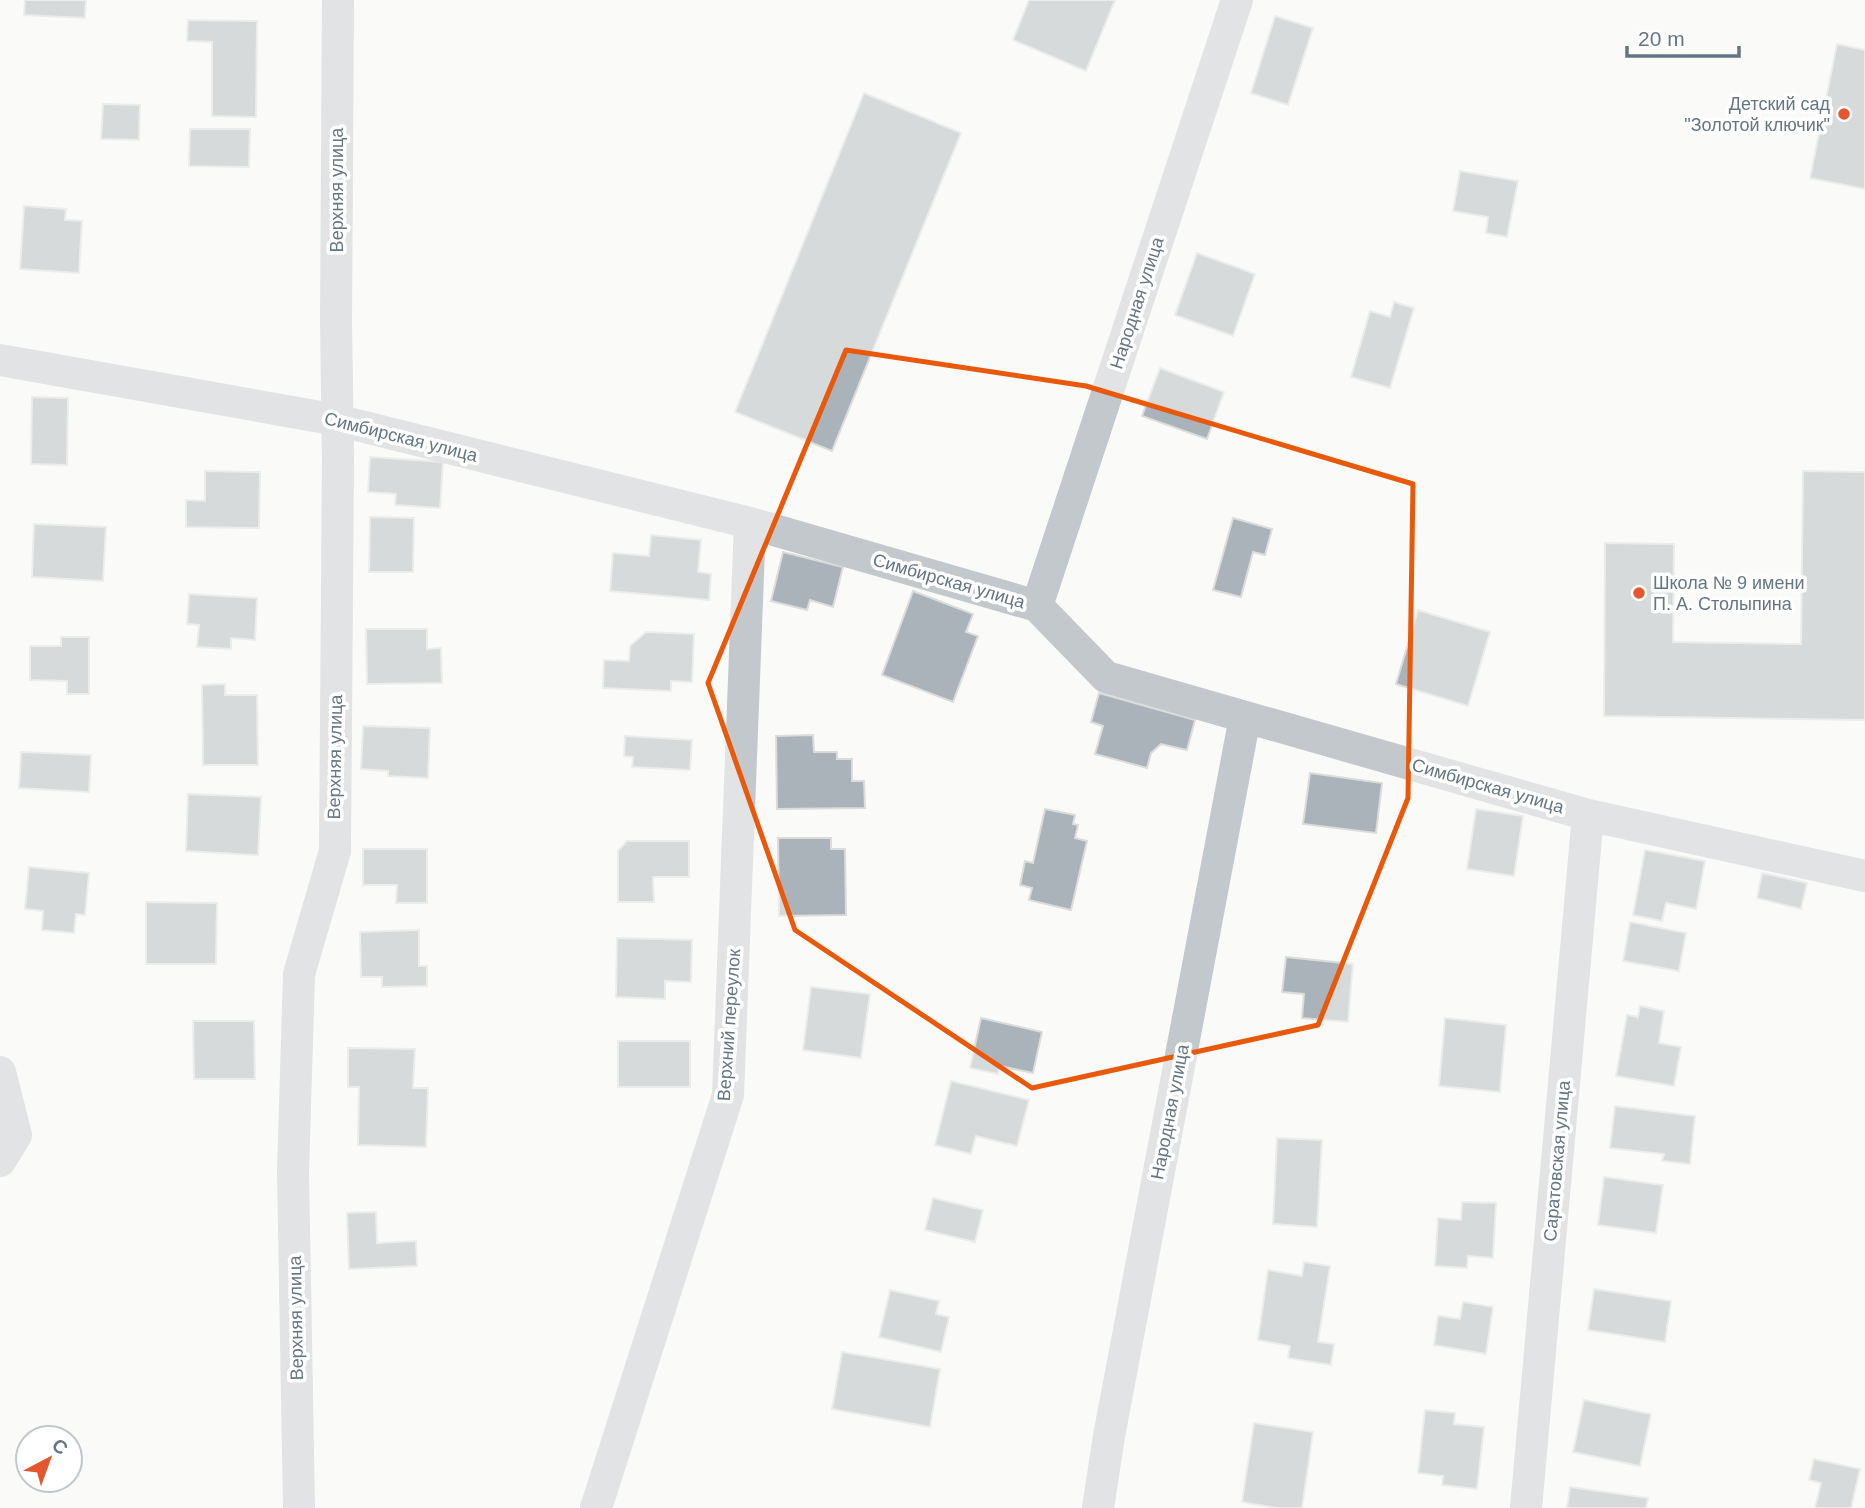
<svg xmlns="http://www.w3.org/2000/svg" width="1865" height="1508" font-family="Helvetica,sans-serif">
<rect width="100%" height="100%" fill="#fafaf8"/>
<path fill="#aab3b9" stroke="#dcdcda" stroke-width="2" d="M25 0H86L85 18 24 15Z
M1029 0H1115L1086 71 1013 40Z
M1275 16 1313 28 1288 105 1251 93Z
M188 20 257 21 256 117 212 116V42L187 41Z
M1837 44 1865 50V189L1810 178Z
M864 93 961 133 832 451 735 412Z
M103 104 140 105 139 140 101 139Z
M190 129H250L249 167 189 166Z
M1460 171 1518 181 1507 237 1486 233 1488 217 1453 211Z
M24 206 66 209 65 220 82 221 79 273 20 269Z
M1197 253 1255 274 1233 336 1175 315Z
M1394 302 1414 308 1390 388 1351 377 1370 311 1390 317Z
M1160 368 1224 392 1207 439 1142 416Z
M32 397 68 398 67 465 31 464Z
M370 457 443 462 440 508 395 505 396 494 368 492Z
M205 471 260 472 259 528 186 527V500L205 501Z
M1803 471 1865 472V720L1604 716 1605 543 1674 544 1673 642 1801 644Z
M370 517 414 518 413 572H369Z
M1233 518 1272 529 1265 555 1253 552 1241 597 1213 590Z
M34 524 106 527 103 581 32 577Z
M651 535 701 540 698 572 711 574 709 600 610 591 613 553 649 556Z
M783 552 843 567 833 607 810 600 807 610 771 601Z
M913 591 973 614 966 632 978 636 953 702 882 675Z
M189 594 257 598 255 640 231 638V649L197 647 199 625 187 624Z
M1418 610 1490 632 1468 706 1396 684Z
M366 629H427V649L441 648 442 683 367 684Z
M646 632 694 634 692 682 671 681V691L603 688 604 660 629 661 630 646Z
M61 637H89V694H67V681L30 680V646H61Z
M225 684V695H257L258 765H203L202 685Z
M1099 693 1195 720 1187 750 1161 744 1151 753 1147 768 1095 754 1103 726 1091 722Z
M363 726 430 728 428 778 388 776V771L361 769Z
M813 735 814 752H837V759H852V781H864L865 808 777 809 776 736Z
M625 736 692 740 690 770 632 767 633 757 624 756Z
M21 752 91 755 89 792 19 788Z
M1310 773 1382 783 1376 833 1303 824Z
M188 794 261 797 258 855 186 851Z
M1045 809 1075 815 1073 824 1078 825 1075 838 1087 841 1071 910 1029 900 1032 888 1020 885 1025 861 1033 863Z
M1476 809 1523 816 1514 876 1467 869Z
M778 838H831V849H845L846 915 779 916Z
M627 841H689V877H653L654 902H618V851Z
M363 849H427V903H396L397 885H363Z
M1645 850 1705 861 1696 909 1666 903 1662 921 1633 915Z
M29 867 89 873 85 915 76 914 74 933 42 930 43 911 25 909Z
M1762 873 1807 883 1801 909 1757 898Z
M146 902 217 903 216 964H146Z
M1630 922 1686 933 1679 971 1623 961Z
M419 930V966H427V986L382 987V977H361L360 932Z
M617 938 692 940 691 982 665 981V999L616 997Z
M1286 957 1353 964 1348 1022 1302 1018 1304 994 1282 992Z
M811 987 870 994 861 1058 803 1050Z
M1640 1006 1664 1011 1659 1043 1681 1047 1674 1086 1616 1076 1627 1015 1638 1017Z
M981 1018 1042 1032 1033 1073 1000 1066 998 1074 970 1068Z
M1445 1018 1506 1025 1500 1092 1439 1086Z
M193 1021H254L255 1079H194Z
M618 1041H690V1087H618Z
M348 1048 415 1049 413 1088H428L426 1147 358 1145 359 1087H348Z
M951 1081 1029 1100 1017 1146 976 1136 971 1154 935 1145Z
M1615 1106 1695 1116 1690 1164 1662 1161 1664 1154 1610 1148Z
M1277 1138 1322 1140 1317 1227 1273 1224Z
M1604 1177 1663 1185 1656 1233 1598 1225Z
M933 1198 983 1210 975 1242 925 1230Z
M1462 1202 1496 1203 1493 1258 1468 1256 1467 1268 1435 1266 1438 1218 1461 1220Z
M376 1212 377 1243 416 1241 417 1266 349 1269 347 1213Z
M1304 1262 1330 1266 1318 1342 1334 1344 1331 1365 1288 1358 1290 1346 1258 1340 1268 1270 1302 1276Z
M1594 1289 1671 1301 1665 1342 1588 1330Z
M890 1290 939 1301 936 1314 949 1317 941 1352 879 1337Z
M1463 1302 1493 1307 1486 1354 1434 1345 1438 1316 1460 1319Z
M842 1352 940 1369 930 1427 832 1409Z
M1584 1400 1651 1414 1640 1466 1573 1452Z
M1425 1410 1455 1413 1454 1424 1484 1427 1477 1489 1442 1485 1443 1476 1418 1473Z
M1254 1423 1313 1432 1302 1508H1277L1242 1502Z
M1814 1459 1860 1469 1851 1508H1815L1821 1483 1809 1480Z
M1570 1487 1648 1498 1646 1508H1567Z"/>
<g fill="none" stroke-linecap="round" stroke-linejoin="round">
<path stroke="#c3c8cc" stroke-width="32" d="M0 360 337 420 750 523 1037 606 1106 677 1588 815 1865 876
M1037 606 1237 0
M0 1072 16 1135 0 1161
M299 1508 293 1172 299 974 335 851 338 459 336 321 338 0
M596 1508 728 1095 750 523
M1098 1508 1109 1436 1245 717
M1526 1508 1588 815"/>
</g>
<path d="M0 0H1865V1508H0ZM846 350 1086 386 1413 484 1408 798 1318 1025 1032 1088 795 930 708 683Z" fill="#fafaf8" fill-opacity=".55" fill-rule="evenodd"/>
<path fill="none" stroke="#e8590c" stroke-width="5" stroke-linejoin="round" d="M846 350 1086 386 1413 484 1408 798 1318 1025 1032 1088 795 930 708 683Z"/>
<g fill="#e4572e" stroke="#fff" stroke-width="2.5">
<circle cx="1844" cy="114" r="7"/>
<circle cx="1639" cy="593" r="7"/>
</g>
<g text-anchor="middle" stroke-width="7" stroke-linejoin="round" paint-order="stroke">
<g font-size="18" fill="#657683" stroke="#fff" text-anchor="end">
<text x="1830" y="110">Детский сад<tspan x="1830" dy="21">"Золотой ключик"</tspan></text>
<text x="1653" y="589" text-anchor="start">Школа № 9 имени<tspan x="1653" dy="21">П. А. Столыпина</tspan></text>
</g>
<g font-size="18" fill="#657683" stroke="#fff">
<text transform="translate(337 190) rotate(-90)" y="6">Верхняя улица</text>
<text transform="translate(1137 303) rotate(-72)" y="6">Народная улица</text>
<text transform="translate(401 437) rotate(14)" y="6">Симбирская улица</text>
<text transform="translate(949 581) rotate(16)" y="6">Симбирская улица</text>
<text transform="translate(335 757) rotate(-89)" y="6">Верхняя улица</text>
<text transform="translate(1488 786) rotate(16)" y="6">Симбирская улица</text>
<text transform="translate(729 1025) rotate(-86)" y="6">Верхний переулок</text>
<text transform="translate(1170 1112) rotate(-79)" y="6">Народная улица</text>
<text transform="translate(1557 1161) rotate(-85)" y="6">Саратовская улица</text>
<text transform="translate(296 1318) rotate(-91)" y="6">Верхняя улица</text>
</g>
</g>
<g transform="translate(49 1459) rotate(41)"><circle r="33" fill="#ffffff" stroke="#c1c8cd" stroke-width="2"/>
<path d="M0-5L12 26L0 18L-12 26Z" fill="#e4572e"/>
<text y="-10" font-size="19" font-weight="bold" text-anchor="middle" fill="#657683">С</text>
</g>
<path d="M1627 46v10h112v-10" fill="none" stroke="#657683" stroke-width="3.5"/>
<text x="1638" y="46" font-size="21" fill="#657683" stroke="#ffffff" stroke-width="5" paint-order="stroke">20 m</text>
</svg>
